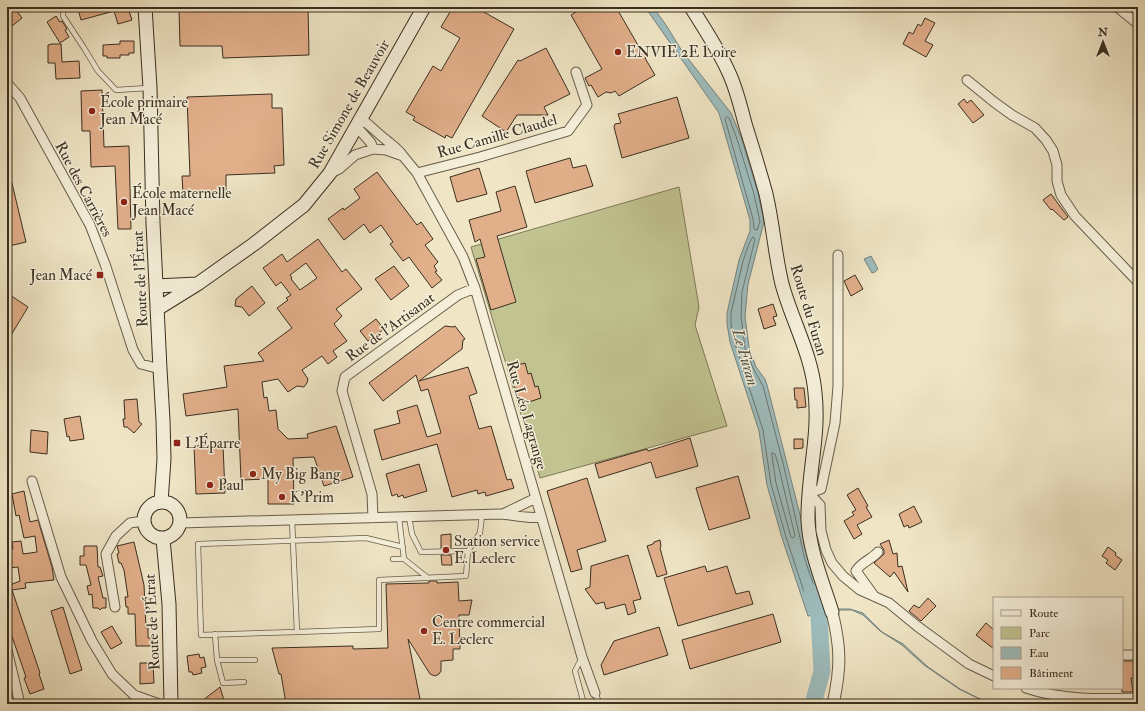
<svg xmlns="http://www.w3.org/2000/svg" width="1145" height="711" font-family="'IM FELL Double Pica',serif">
<rect width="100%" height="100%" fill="#f0e6c6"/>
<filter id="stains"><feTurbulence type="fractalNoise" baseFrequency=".005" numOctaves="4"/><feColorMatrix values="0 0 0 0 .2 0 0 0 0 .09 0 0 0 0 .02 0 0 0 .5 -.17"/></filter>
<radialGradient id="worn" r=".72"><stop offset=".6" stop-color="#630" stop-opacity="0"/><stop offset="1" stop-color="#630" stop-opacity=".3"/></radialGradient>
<path fill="#c1c390" stroke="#7e7958" d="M679 187 699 307 695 325 727 426 540 478 471 247Z"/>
<path fill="#9ebdbe" stroke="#76847f" d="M645 7H653L666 25 682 51 731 113 741 137 758 193 764 222 748 284 745 316 749 347 756 367 765 379 767 385 825 613 808 616 782 538 767 485 759 431 730 342 727 324V313L739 260 750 231V220L719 113Z
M871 256 878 269 875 272 872 273 864 259Z
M838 609H850L863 613 882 632 903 644 928 667 960 689 990 704 959 689 924 665 902 645 880 631 863 615 852 610H839Z"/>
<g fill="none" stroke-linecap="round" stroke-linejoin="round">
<path stroke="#6c766f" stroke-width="1" d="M727 117 729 118 737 139 754 194 760 222 757 230 754 229 753 219 725 119Z
M753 237 755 239 742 292 741 316 745 348 753 368 763 386 783 463 805 560 813 583 819 607 818 610 812 611 810 610 786 537 771 484 763 430 734 341 731 324V313L743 261 749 244Z
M772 453 775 454 778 464 795 536 793 538 791 537 776 483Z"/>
<path stroke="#9ebdbe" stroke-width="17" d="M812 592 819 616 822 671 813 704"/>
</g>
<path fill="#e2af8b" stroke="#3a2f20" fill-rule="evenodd" d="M7 7H14L22 18 12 26 7 20Z
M84 7H122L123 10 128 8 132 20 118 24 114 11 81 20 78 9Z
M222 7H308L309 55 223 58 222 46H180L179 8Z
M453 7H475L514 29 452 138 446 135 445 138 413 120 415 117 406 112 433 66 441 71 460 38 441 27Z
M584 7H616L639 47 641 46 647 57 645 58 655 75 619 96 615 91 611 93 606 92 598 97 591 85 589 86 585 78 602 69 571 15Z
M56 16 60 22 62 21 67 29 65 30 69 37 60 43 47 22Z
M925 18 935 23 925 41 933 45 926 57 903 44 909 32 913 34 918 24 921 26Z
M120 41H134V53H129V55H120V58H107V56H103V45L120 44Z
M52 44H61L62 62 79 61 80 78 56 79 55 63H48V45Z
M546 48 570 94 544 107 548 115H517L506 132 482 116 518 60 520 61Z
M102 90 104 147 129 146 131 229H118L115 166 91 167 90 131H82L81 91Z
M272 94V108H282L284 165 274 166 275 173 226 175V191L183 193 182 176H190L187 97Z
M677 97 689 138 622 158 614 127 615 124 621 123 618 114Z
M964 99 967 103 971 100 984 115 973 123 958 104Z
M570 158 573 168 586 165 593 186 535 203 526 171Z
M479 168 487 194 457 202 450 177Z
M377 172 417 225 421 222 433 239 425 245 438 262 434 266 437 271 435 272 442 280 432 288 409 257 403 261 390 244 393 242 381 225 370 233 364 224 344 240 328 219 343 208 344 210 360 198 354 189Z
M7 175H10L26 242 9 246 7 239Z
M515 186 527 227 497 236 516 302 491 310 476 259 485 257 480 239 475 242 469 220 501 211 496 192Z
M1051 194 1068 217 1064 220 1052 209 1051 210 1043 200Z
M318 239 342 272 346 269 362 289 336 309 342 316 334 324 347 341 333 351 337 357 328 364 322 356 302 370 308 379 307 383 304 387 297 386 288 392 278 379 262 382 264 398 267 397 269 411 276 410 278 429 288 439 308 438 307 434 336 426 353 477 324 486 314 457 293 458 294 504H268V479L241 480 238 409 186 416 183 394 227 387 224 366 264 361 258 353 292 328 277 308 288 300 286 298 291 295 281 282 276 286 263 268 282 254 287 262ZM306 263 317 278 300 290 291 279 292 278 290 275Z
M394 266 409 286 391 300 375 279Z
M855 275 863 289 851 296 844 281Z
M252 286 265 303 249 316 242 307 235 306 236 299Z
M7 293 28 307 7 342Z
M773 304 777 316 773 317 776 325 764 329 758 309Z
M376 319 384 329 368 341 360 331Z
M445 326 453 327 455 326 465 339 463 340 462 349 419 381 468 367 477 393 469 396 479 429 491 426 507 480 511 479 514 488 486 496 485 492 478 494 477 490 452 497 437 444 382 460 374 430 400 423 397 411 417 405 427 437 441 433 428 389 421 391 416 375 383 401 369 383Z
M525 363 528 374 531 373 535 387 538 386 541 398 529 402 528 400 520 402 511 377 514 376 511 367Z
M794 388H804L806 407 797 408V400H795Z
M137 399 139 422 142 424 134 433 127 427H124L123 419H125L124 400Z
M80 416 84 439 70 441 69 436 67 437 64 419Z
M31 430 48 432 47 454 30 452Z
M690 438 698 466 656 478 651 462 599 478 595 464 647 449 648 451Z
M794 439H803V448L794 449Z
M223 445 225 493 196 494 194 446Z
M419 464 427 491 404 498 403 495 398 497 397 494 392 496 386 474Z
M738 476 750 518 709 530 696 488Z
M587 478 606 541 577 550 582 569 571 572 547 491Z
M858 488 868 506 866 507 872 517 857 525 862 534 854 539 844 521 854 515 852 512 856 510 847 495Z
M24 491 30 522 38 520 52 567 54 580 25 583 26 588 12 590 40 673 39 674 44 689 30 694 24 678 26 677 7 622V579H8L10 585 20 581 18 567 7 568V556L11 555 10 549H13L12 542 21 541 23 554 37 552 35 536 24 538 19 515 16 516 12 494Z
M914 506 922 522 909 528 908 525 904 527 899 514Z
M451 534V548H441V535Z
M660 540 661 546 660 548 667 574 657 577 647 546 653 544 654 542Z
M889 540 893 554 897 553 898 567 902 566 908 592 894 572 890 577 874 563 884 554V550L880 544Z
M134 542 144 585 146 628H148V638H151L152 646H136L135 614H128V607H126L125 597H128L124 570 121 563H119L117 554 119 553 117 546Z
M84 546H97L98 567H100L103 576 98 577 103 598H106V608H102L100 610 98 608H93L92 594 89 595 87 586 91 585 86 565H80V556H84Z
M1108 547 1116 553 1115 555 1122 560 1115 570 1106 563 1108 560 1102 556Z
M441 555H451L452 565H442Z
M628 555 641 599 633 601 636 612 628 615 625 604 606 609 604 602 596 604 585 589 590 587 591 566Z
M705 566 707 572 727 566 736 594 749 591 753 604 678 626 664 578Z
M429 581H437V583L458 582 459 601 472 600 469 615H459L460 649H453V660L441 661V671L439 674 435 676 430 674 408 639 421 704H286L281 674H279L272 648 353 646V649L388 648 386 584 429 583Z
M928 598 936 606 921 621 909 611 914 605 919 608Z
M63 607 82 670 70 674 51 611Z
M773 614 781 642 690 669 682 640Z
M986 623 994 630V649L976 635Z
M112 626 122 643 111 649 101 632Z
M659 627 668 655 604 675 601 665 614 641Z
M199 654 200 658 204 657 206 667 201 668 202 673 193 675 192 672H189L187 656Z
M1122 661H1138V678H1131L1133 692H1122Z
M140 663H153L154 683 140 684Z
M220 687 225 704H198Z"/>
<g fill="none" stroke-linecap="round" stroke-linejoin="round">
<g stroke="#685d4a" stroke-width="6">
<path id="service" d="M63 7V16L84 48 98 71 116 90 148 88
M399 518 404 559
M292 520 297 632 379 629V580L466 576 468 551 421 552 412 534 409 517
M468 551 480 533 482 515
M393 559H404L428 578
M297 632 201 635 198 544 366 538 403 547
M215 634 217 660 223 683 244 682
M581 659 575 671 584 704
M217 660H255
M595 693 600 704"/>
</g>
<g stroke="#685d4a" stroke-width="11">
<path id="minor" d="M1117 7 1138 24
M967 80 994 102 1012 115 1035 128 1046 140 1053 151 1057 165V181L1061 195 1075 216 1138 282
M7 83 20 98 90 225 105 264 133 350 141 364 160 369
M356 126 371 143 373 149
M403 156 417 173 463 257 475 288 582 657 595 693
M331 173 339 169 355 155 373 149 386 150 403 156C398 148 392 145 385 139 376 132 369 124 360 118
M417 173 480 157 568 131 587 105 576 72
M838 255V386L835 423 821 489 809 493 820 505 821 531 826 550 832 563 843 576 860 590 889 603 917 626 969 664 994 676
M32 481 61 577 92 641 112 674 134 695 159 704
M505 513 536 498
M373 518 372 494 342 391 345 377 458 295 475 288
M180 523 501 514C515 515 528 519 541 517
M874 596 856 571C860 563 872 559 878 552
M115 607 106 554 116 536 130 523 143 521
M7 650 20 704
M1122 655H1138
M1026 688C1061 700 1101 699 1138 698"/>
</g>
<g stroke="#685d4a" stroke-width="13">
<path id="tertiary" d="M832 612C841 648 841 668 833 704"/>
</g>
<g stroke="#3a2f20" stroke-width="15">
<path id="secondary" d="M145 7 150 88 153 223 160 369 163 420 164 459 161 502
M691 7C704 28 719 50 729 73 737 90 741 109 746 127 753 149 760 172 766 194 773 224 775 255 782 284 792 321 812 355 815 393 820 436 807 477 808 520 809 550 823 583 832 612
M156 286 197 284
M157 309 199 283 254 244 304 205 330 173 424 7
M144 520a18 18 0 1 1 36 0a18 18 0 1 1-36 0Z
M163 539 169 604 171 704"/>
</g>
<use href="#service" stroke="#f5efda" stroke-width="4.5"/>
<use href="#minor" stroke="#f5efda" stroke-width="9"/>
<use href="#tertiary" stroke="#f5efda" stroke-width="11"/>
<use href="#secondary" stroke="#f5efda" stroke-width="13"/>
</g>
<g fill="#8f2418" stroke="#f5efda" stroke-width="1.5">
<circle cx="618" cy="52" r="4"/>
<circle cx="92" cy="111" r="4"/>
<circle cx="124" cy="202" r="4"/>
<rect x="96" y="271" width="8" height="8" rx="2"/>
<rect x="173" y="439" width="8" height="8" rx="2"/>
<circle cx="253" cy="474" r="4"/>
<circle cx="210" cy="485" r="4"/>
<circle cx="282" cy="497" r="4"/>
<circle cx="446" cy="550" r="4"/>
<circle cx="424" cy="631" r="4"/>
</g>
<g text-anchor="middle" stroke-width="3" stroke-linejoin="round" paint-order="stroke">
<g font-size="15" fill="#3a2f20" stroke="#f5efda" text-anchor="start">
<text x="626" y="57">ENVIE 2E Loire</text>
<text x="100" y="107">École primaire<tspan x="100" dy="17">Jean Macé</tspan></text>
<text x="132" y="198">École maternelle<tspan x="132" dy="17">Jean Macé</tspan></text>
<text x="92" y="280" text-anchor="end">Jean Macé</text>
<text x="185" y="448">L'Éparre</text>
<text x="261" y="479">My Big Bang</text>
<text x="218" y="490">Paul</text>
<text x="290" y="502">K'Prim</text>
<text x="454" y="546">Station service<tspan x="454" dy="17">E. Leclerc</tspan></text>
<text x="432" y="627">Centre commercial<tspan x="432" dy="17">E. Leclerc</tspan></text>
</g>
<g font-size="15" fill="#3a2f20" stroke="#f5efda">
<text transform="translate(349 104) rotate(-60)" y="5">Rue Simone de Beauvoir</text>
<text transform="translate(497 136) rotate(-16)" y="5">Rue Camille Claudel</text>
<text transform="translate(84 189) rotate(62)" y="5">Rue des Carrières</text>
<text transform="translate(140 279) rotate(-93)" y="5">Route de l'Étrat</text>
<text transform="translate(809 310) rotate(73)" y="5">Route du Furan</text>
<text transform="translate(390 327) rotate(-36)" y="5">Rue de l'Artisanat</text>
<text transform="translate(527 415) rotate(74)" y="5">Rue Léo Lagrange</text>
<text transform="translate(152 622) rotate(-93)" y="5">Route de l'Étrat</text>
</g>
<g font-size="16" font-style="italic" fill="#535248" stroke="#f5efda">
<text transform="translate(746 357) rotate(74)" y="6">Le Furan</text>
</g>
</g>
<rect width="1145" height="711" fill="none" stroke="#f0e6c6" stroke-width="24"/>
<rect x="8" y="8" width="1129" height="695" fill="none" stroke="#3a2f20" stroke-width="2"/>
<rect x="12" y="12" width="1121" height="687" fill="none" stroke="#3a2f20"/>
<rect x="993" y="597" width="130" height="92" fill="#f5efda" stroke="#aaa290"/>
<rect x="1001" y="610" width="20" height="6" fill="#f5efda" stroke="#aaa290"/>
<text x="1029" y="617" font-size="12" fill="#3a2f20">Route</text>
<rect x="1001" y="627" width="20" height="12" fill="#c1c390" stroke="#aaa290"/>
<text x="1029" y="637" font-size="12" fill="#3a2f20">Parc</text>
<rect x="1001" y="647" width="20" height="12" fill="#9ebdbe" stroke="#aaa290"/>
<text x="1029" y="657" font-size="12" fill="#3a2f20">Eau</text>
<rect x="1001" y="667" width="20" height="12" fill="#e2af8b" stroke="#aaa290"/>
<text x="1029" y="677" font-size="12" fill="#3a2f20">Bâtiment</text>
<g transform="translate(1103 42)" stroke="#f5efda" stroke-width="3" paint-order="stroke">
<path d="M0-3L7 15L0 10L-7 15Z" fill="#3a2f20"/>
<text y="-6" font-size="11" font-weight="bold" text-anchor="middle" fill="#3a2f20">N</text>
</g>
<rect width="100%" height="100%" filter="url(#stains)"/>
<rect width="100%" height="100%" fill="url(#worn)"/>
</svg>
